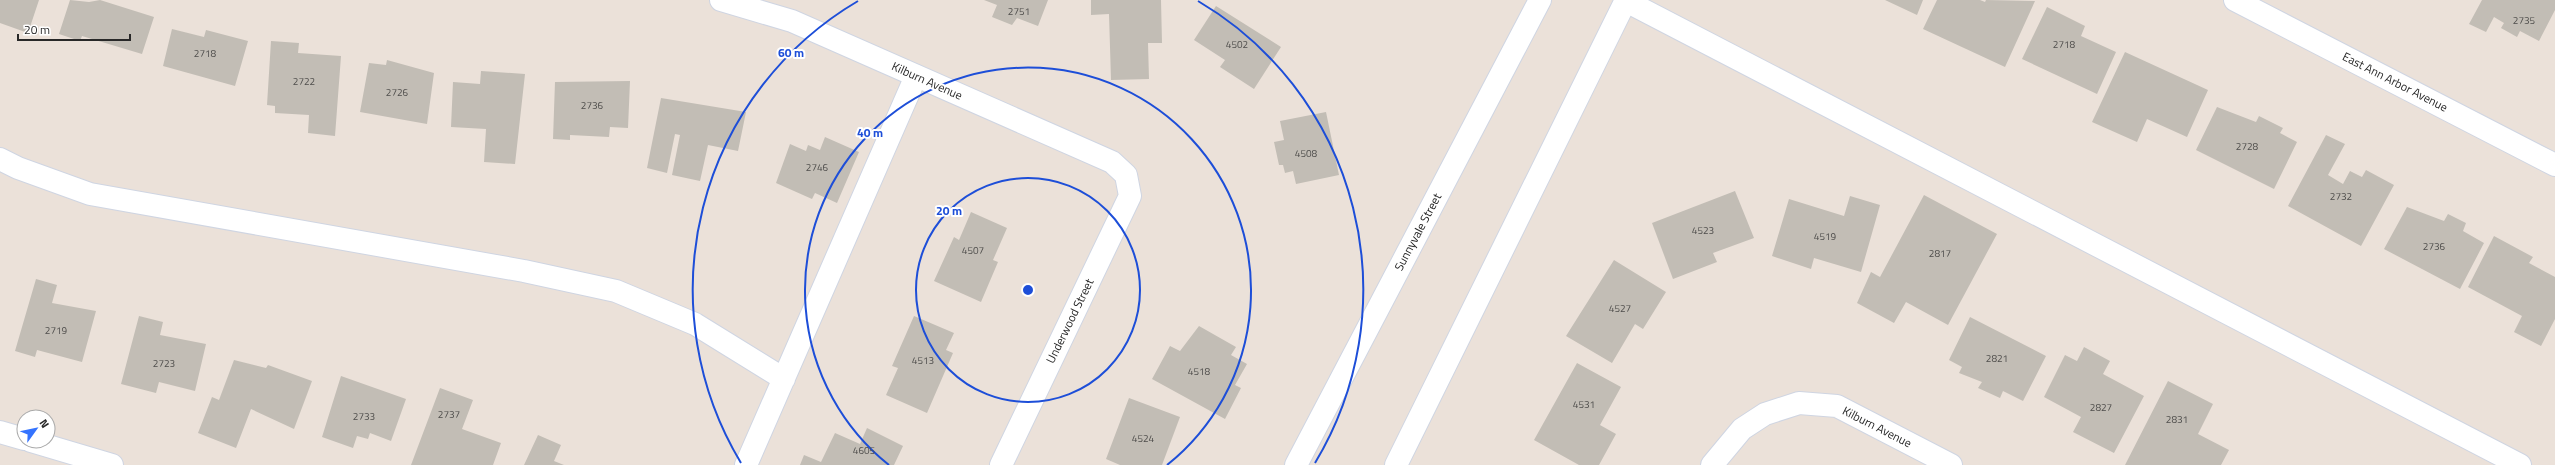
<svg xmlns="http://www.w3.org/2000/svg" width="2555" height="465" font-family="'Titillium Web',sans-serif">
<rect width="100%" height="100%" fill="#ebe1d9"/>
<path fill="#c2bdb5" d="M0 0H39L28 33 0 23Z
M70 0 89 2 100 0 154 17 142 54 82 36 80 41 59 34Z
M984 0H1048L1038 26 1017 18 1012 25 992 17 997 5Z
M1091 0H1161L1162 43H1148L1149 79 1111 80 1109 14 1091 15Z
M1885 0H1923L1917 15Z
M1937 0H1980L1985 2 1986 0 2035 1 2005 67 1923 29Z
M2482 0H2555V10L2539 41 2520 31 2517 37 2501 28 2504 23 2494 17 2486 32 2469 24Z
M1216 6 1281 47 1254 89 1220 67 1225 60 1194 40Z
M2047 7 2085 26 2081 36 2116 52 2097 94 2022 59Z
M172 29 204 37 206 30 248 41 235 86 163 66Z
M271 41 299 43 298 53 341 56 335 136 308 133 309 115 275 113V106L267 105Z
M2125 52 2208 90 2187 137 2147 119 2137 142 2092 122Z
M387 60 434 73 427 124 360 112 369 63 386 65Z
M481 71 525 74 515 164 484 162 486 129 451 127 453 82 480 84Z
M630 81 628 128 610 127 609 137 570 135V140L553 139 555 82Z
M661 98 746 112 738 151 708 145 700 181 672 175 680 135 675 134 667 173 647 168Z
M2217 107 2256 122 2259 116 2283 128 2280 133 2297 142 2274 189 2196 150Z
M1326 112 1339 175 1296 184 1293 171 1285 173 1283 165H1279L1274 142 1284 140 1280 121Z
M2326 135 2345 144 2328 175 2343 184 2350 171 2362 177 2366 170 2394 185 2361 246 2288 206Z
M825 137 859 152 837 203 815 193 812 199 776 183 790 144 806 151 808 145 820 150Z
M1735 191 1754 238 1713 253 1717 262 1673 279 1652 223Z
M1924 195 1997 234 1948 325 1906 302 1894 323 1857 303 1871 272 1880 277Z
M1850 196 1880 205 1861 272 1814 258 1811 269 1772 256 1789 199 1844 216Z
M2407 207 2444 221 2448 214 2466 223 2463 231 2484 243 2460 289 2384 249Z
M971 212 1007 228 993 260 998 262 981 302 934 281 954 237 959 240Z
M2494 236 2533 257 2529 263 2555 277V319L2541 346 2514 332 2522 316 2468 287Z
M1614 260 1666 292 1643 329 1635 324 1612 363 1566 336Z
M36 279 57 285 52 303 96 311 82 362 37 350 35 357 15 351Z
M139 316 163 322 160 335 206 344 195 391 159 382 156 393 121 384Z
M914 316 954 333 946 350 953 353 927 413 886 395 898 368 892 366Z
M1970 317 2046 356 2023 401 2003 391 2000 398 1978 388 1982 382 1959 373 1962 367 1949 360Z
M1199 326 1236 347 1231 355 1247 364 1235 385 1241 388 1225 419 1152 379 1170 346 1180 351Z
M2084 347 2110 361 2103 374 2144 396 2114 453 2073 432 2081 417 2044 397 2065 355 2077 361Z
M234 360 266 368 268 365 312 381 294 429 251 409 236 448 198 433 212 397 219 400Z
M1577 363 1621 387 1600 425 1616 434 1599 465H1579L1534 440Z
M341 376 406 399 391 441 370 433 368 439 357 436 353 448 322 437Z
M2168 381 2213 404 2198 434 2229 450 2221 465H2125Z
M440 388 473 400 462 429 501 443 493 465H411Z
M1129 398 1180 417 1162 465H1120L1106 459Z
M867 428 903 446 894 465H800L804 455 821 462 835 433 860 444Z
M538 435 561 445 554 461 564 465H524Z"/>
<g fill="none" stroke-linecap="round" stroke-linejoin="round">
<g stroke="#cfd5e2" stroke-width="24">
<path id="lane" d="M1626 1 2520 465
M0 159 18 168 90 194 524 271 616 291 695 324 784 379
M746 465 916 76"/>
</g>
<g stroke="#cfd5e2" stroke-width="24">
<path id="street" d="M721 0 792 21 1112 162 1126 175 1130 196 1001 465
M0 432 24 439
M31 441 112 465
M1712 465 1742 429 1765 414 1799 403 1837 406 1951 465"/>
</g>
<g stroke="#cfd5e2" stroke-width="24">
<path id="secondary" d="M2235 0 2555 165
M1296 465 1540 0
M1396 465 1626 0"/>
</g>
<use href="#lane" stroke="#fff" stroke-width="22"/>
<use href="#street" stroke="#fff" stroke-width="22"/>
<use href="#secondary" stroke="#fff" stroke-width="22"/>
</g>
<g fill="none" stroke="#1d4ed8" stroke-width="2">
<circle cx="1028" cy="290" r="112"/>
<path d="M889 465A223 223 0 1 1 1167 465"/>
<path d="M741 463A335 335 0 0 1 858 1M1198 1A335 335 0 0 1 1315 463"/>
</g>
<g text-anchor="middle" stroke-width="4" stroke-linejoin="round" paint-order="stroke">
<g font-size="10" fill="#4e4d4b">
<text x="1019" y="15">2751</text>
<text x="2524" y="24">2735</text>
<text x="1237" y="48">4502</text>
<text x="2064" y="48">2718</text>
<text x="205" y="57">2718</text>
<text x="304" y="85">2722</text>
<text x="397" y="96">2726</text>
<text x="592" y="109">2736</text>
<text x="2247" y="150">2728</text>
<text x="1306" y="157">4508</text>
<text x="817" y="171">2746</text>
<text x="2341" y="200">2732</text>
<text x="1703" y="234">4523</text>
<text x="1825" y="240">4519</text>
<text x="2434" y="250">2736</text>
<text x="973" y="254">4507</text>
<text x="1940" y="257">2817</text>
<text x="1620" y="312">4527</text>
<text x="56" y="334">2719</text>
<text x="1997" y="362">2821</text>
<text x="923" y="364">4513</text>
<text x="164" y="367">2723</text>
<text x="1199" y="375">4518</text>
<text x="1584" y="408">4531</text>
<text x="2101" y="411">2827</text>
<text x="449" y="418">2737</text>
<text x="364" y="420">2733</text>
<text x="2177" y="423">2831</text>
<text x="1143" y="442">4524</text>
<text x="864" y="454">4605</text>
</g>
<g font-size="12" fill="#282828" stroke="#fff">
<text transform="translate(927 81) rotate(24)" y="4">Kilburn Avenue</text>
<text transform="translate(2395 82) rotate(27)" y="4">East Ann Arbor Avenue</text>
<text transform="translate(1418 232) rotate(-62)" y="4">Sunnyvale Street</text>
<text transform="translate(1070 321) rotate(-64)" y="4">Underwood Street</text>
<text transform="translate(1877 427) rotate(27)" y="4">Kilburn Avenue</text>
</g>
</g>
<circle cx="1028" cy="290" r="6" fill="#1d4ed8" stroke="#fff" stroke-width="2"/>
<g font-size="12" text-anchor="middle" font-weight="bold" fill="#1d4ed8" stroke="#fff" stroke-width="4" stroke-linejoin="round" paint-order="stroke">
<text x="791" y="57">60 m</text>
<text x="870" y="137">40 m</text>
<text x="949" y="215">20 m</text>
</g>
<g transform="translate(36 429) rotate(57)"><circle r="19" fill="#ffffff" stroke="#a9a9a9"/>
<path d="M0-3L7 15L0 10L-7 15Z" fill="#3473fe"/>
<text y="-6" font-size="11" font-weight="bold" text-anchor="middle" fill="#282828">N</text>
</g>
<path d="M18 34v6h112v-6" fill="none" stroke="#282828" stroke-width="2"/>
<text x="24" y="34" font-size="12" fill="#282828" stroke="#ffffff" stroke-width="3" paint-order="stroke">20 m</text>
</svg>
